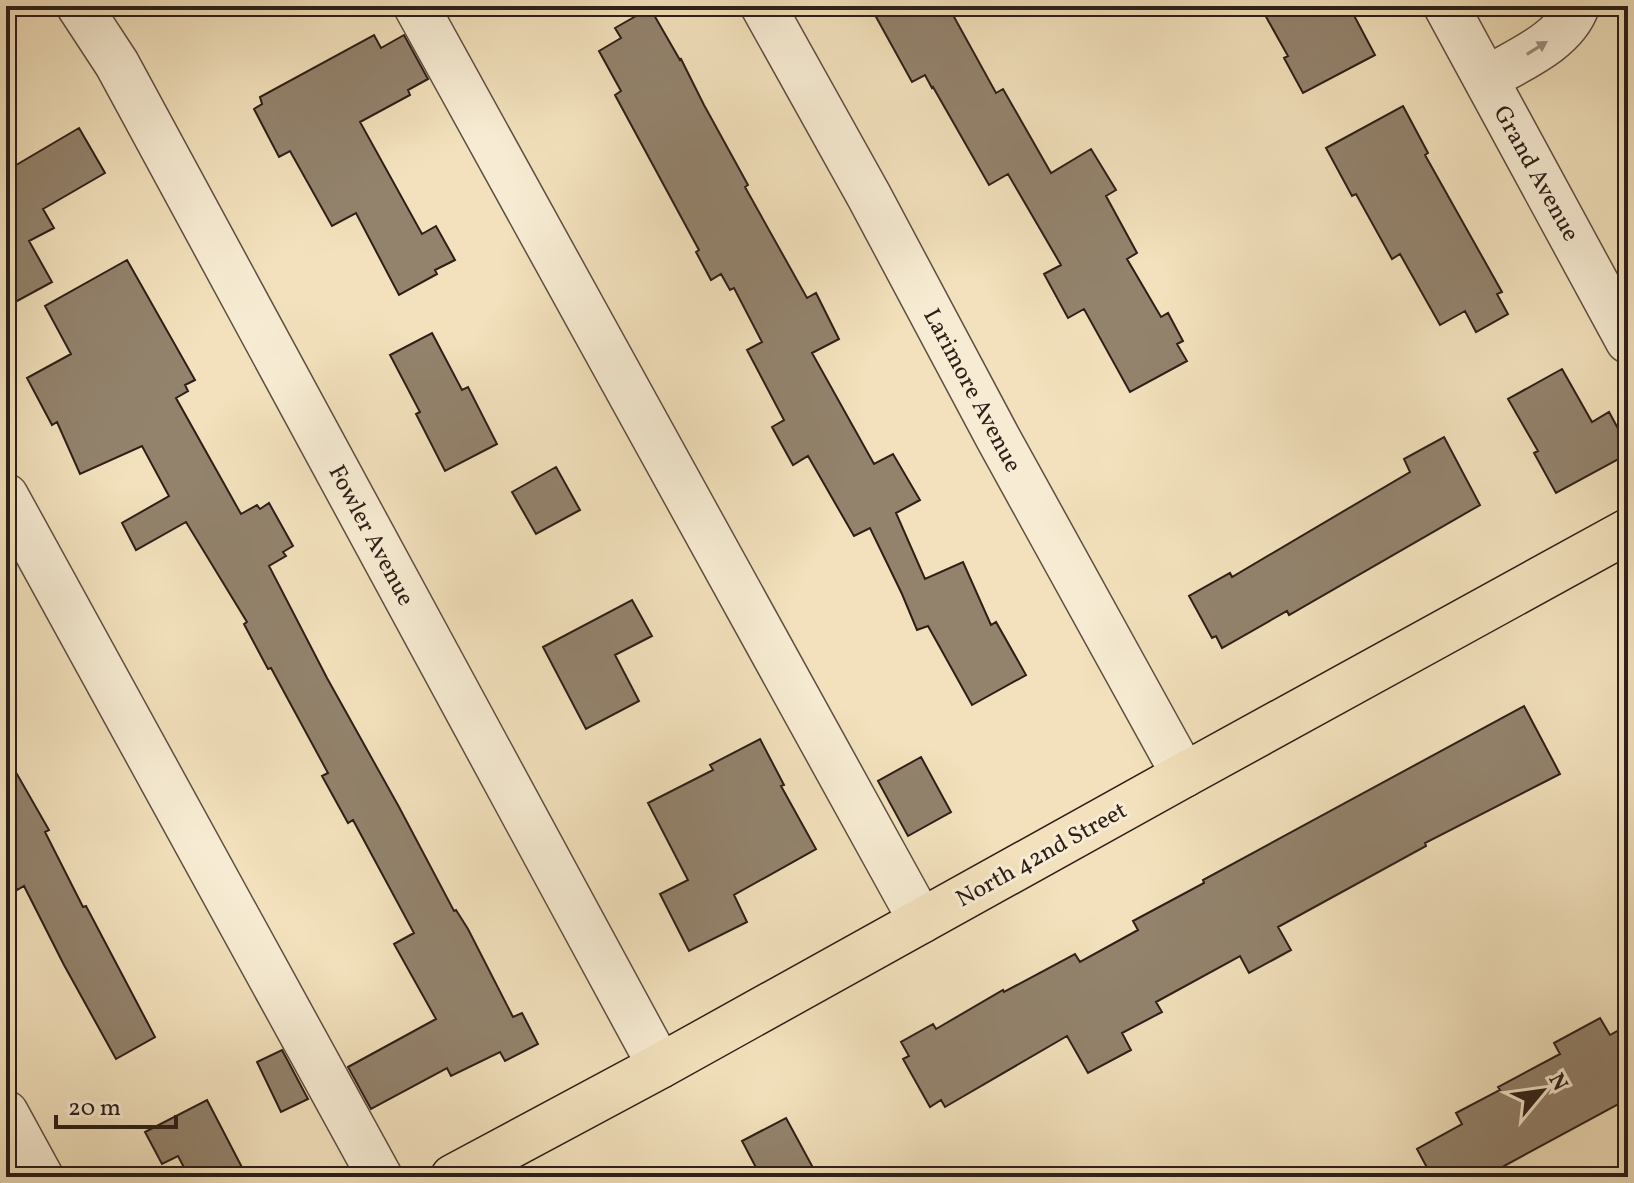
<svg xmlns="http://www.w3.org/2000/svg" width="1634" height="1183" font-family="Vollkorn,serif">
<rect width="100%" height="100%" fill="#f2e1bc"/>
<filter id="stains"><feTurbulence type="fractalNoise" baseFrequency=".0025" numOctaves="4"/><feColorMatrix values="0 0 0 0 .2 0 0 0 0 .09 0 0 0 0 .02 0 0 0 .5 -.17"/></filter>
<radialGradient id="worn" r=".72"><stop offset=".6" stop-color="#630" stop-opacity="0"/><stop offset="1" stop-color="#630" stop-opacity=".3"/></radialGradient>
<path fill="#93836d" stroke="#2d1e18" stroke-width="2" d="M870 6H948L996 93 1003 89 1051 173 1091 149 1116 190 1106 196 1137 253 1127 259 1161 317 1168 313 1183 341 1177 344 1187 361 1130 392 1084 309 1068 318 1044 274 1061 265 1008 174 989 185 933 87 932 88 925 75 912 82Z
M1260 6H1349L1375 55 1303 93 1284 58 1288 56Z
M650 8 680 60 681 59 704 105 748 185 745 187 807 298 816 293 839 339 812 353 874 464 893 454 920 500 896 513 925 579 963 562 991 625 996 622 1026 675 972 705 928 626 917 630 902 594 870 528 854 536 808 456 793 465 772 427 784 420 747 350 762 342 734 288 730 290 721 274 711 280 696 252 699 250 615 95 621 91 599 51 621 38 615 28Z
M374 35 381 48 404 35 428 79 408 90 410 95 360 122 422 234 436 226 455 260 435 270 437 274 399 295 356 213 332 226 290 151 279 157 254 109 262 104 260 97Z
M1403 106 1428 153 1425 155 1502 292 1497 294 1508 314 1476 332 1465 311 1440 325 1400 254 1392 259 1356 194 1352 196 1326 148Z
M79 128 105 173 43 209 54 228 29 241 52 282 6 307V171Z
M127 260 195 380 185 385 188 391 176 398 241 514 257 505 260 509 269 503 293 546 283 552 286 556 269 566 327 678 399 807 454 911 456 910 468 929 513 1017 522 1013 538 1044 505 1061 500 1052 451 1076 447 1068 371 1109 348 1067 436 1019 394 944 414 933 353 820 348 823 322 776 328 773 271 668 268 669 244 624 247 622 186 522 136 550 122 523 169 496 142 446 80 474 57 422 52 425 27 378 71 354 45 306Z
M432 333 462 390 468 387 497 444 445 471 416 414 420 412 390 355Z
M1562 369 1592 422 1609 412 1628 447V454L1556 493 1534 453 1538 451 1508 399Z
M1444 437 1480 505 1289 615 1287 611 1222 648 1216 636 1212 638 1189 596 1230 573 1232 577 1410 472 1404 459Z
M556 467 580 510 536 534 512 492Z
M632 600 652 636 615 655 639 701 586 729 543 647Z
M1524 706 1560 774 1425 843 1426 846 1278 927 1291 950 1249 973 1240 956 1156 1002 1162 1012 1122 1033 1131 1050 1088 1073 1067 1036 945 1107 941 1100 930 1107 903 1059 909 1056 901 1042 933 1024 936 1029 1003 990 1004 992 1075 954 1080 962 1138 930 1133 921 1204 883 1203 880Z
M760 739 784 785 781 786 816 849 734 895 747 922 689 951 660 894 688 880 648 803 713 770 710 765Z
M6 755 49 830 45 832 83 907 86 906 155 1037 116 1059 64 965 24 886 17 890 14 883 6 887Z
M921 757 951 812 908 836 878 781Z
M1600 1018 1610 1035 1628 1025V1099L1504 1166 1505 1167 1488 1177H1432L1417 1149 1462 1124 1456 1113 1500 1090 1498 1087 1560 1054 1554 1043Z
M282 1050 308 1099 281 1112 257 1062Z
M207 1100 247 1177H189L178 1156 162 1164 145 1132Z
M786 1118 818 1177H761L742 1141Z"/>
<g fill="none" stroke-linecap="round" stroke-linejoin="round">
<g stroke="#5e4f41" stroke-width="47">
<path id="minor" d="M79 6 117 64 660 1066
M416 6 921 921
M763 6 869 196 998 438 1184 775
M1446 6 1628 341
M1486 79C1518 60 1564 42 1577 6
M6 496 380 1177
M6 1113 41 1177"/>
</g>
<g stroke="#2d1e18" stroke-width="47">
<path id="major" d="M453 1177 660 1066 1184 775 1628 531"/>
</g>
<use href="#minor" stroke="#f7ecd3" stroke-width="44"/>
<use href="#major" stroke="#f2e1bc" stroke-width="44"/>
</g>
<defs><path id="oneway-solid" d="M-6-.8H1V-3.2L6.5 0L1 3.2V.8H-6Z" transform="scale(2)"/></defs>
<use fill="#9c8f7f" href="#oneway-solid" transform="translate(1537 48) rotate(-32)"/>
<g text-anchor="middle" stroke-width="6" stroke-linejoin="round" paint-order="stroke">
<g font-size="24" fill="#2d1e18" stroke="#f7ecd3">
<text transform="translate(1537 173) rotate(61)" y="8">Grand Avenue</text>
<text transform="translate(973 390) rotate(62)" y="8">Larimore Avenue</text>
<text transform="translate(372 535) rotate(62)" y="8">Fowler Avenue</text>
<text transform="translate(1041 854) rotate(-29)" y="8">North 42nd Street</text>
</g>
</g>
<rect width="1634" height="1183" fill="none" stroke="#f2e1bc" stroke-width="32"/>
<rect x="8" y="8" width="1618" height="1167" fill="none" stroke="#2d1e18" stroke-width="4"/>
<rect x="16" y="16" width="1602" height="1151" fill="none" stroke="#2d1e18" stroke-width="2"/>
<g transform="translate(1542 1091) rotate(61)" stroke="#f7ecd3" stroke-width="6" paint-order="stroke">
<path d="M0-6L14 30L0 20L-14 30Z" fill="#2d1e18"/>
<text y="-12" font-size="22" font-weight="bold" text-anchor="middle" fill="#2d1e18">N</text>
</g>
<path d="M56 1115v12h120v-12" fill="none" stroke="#2d1e18" stroke-width="4"/>
<text x="68" y="1115" font-size="24" fill="#2d1e18" stroke="#f7ecd3" stroke-width="6" paint-order="stroke">20 m</text>
<rect width="100%" height="100%" filter="url(#stains)"/>
<rect width="100%" height="100%" fill="url(#worn)"/>
</svg>
